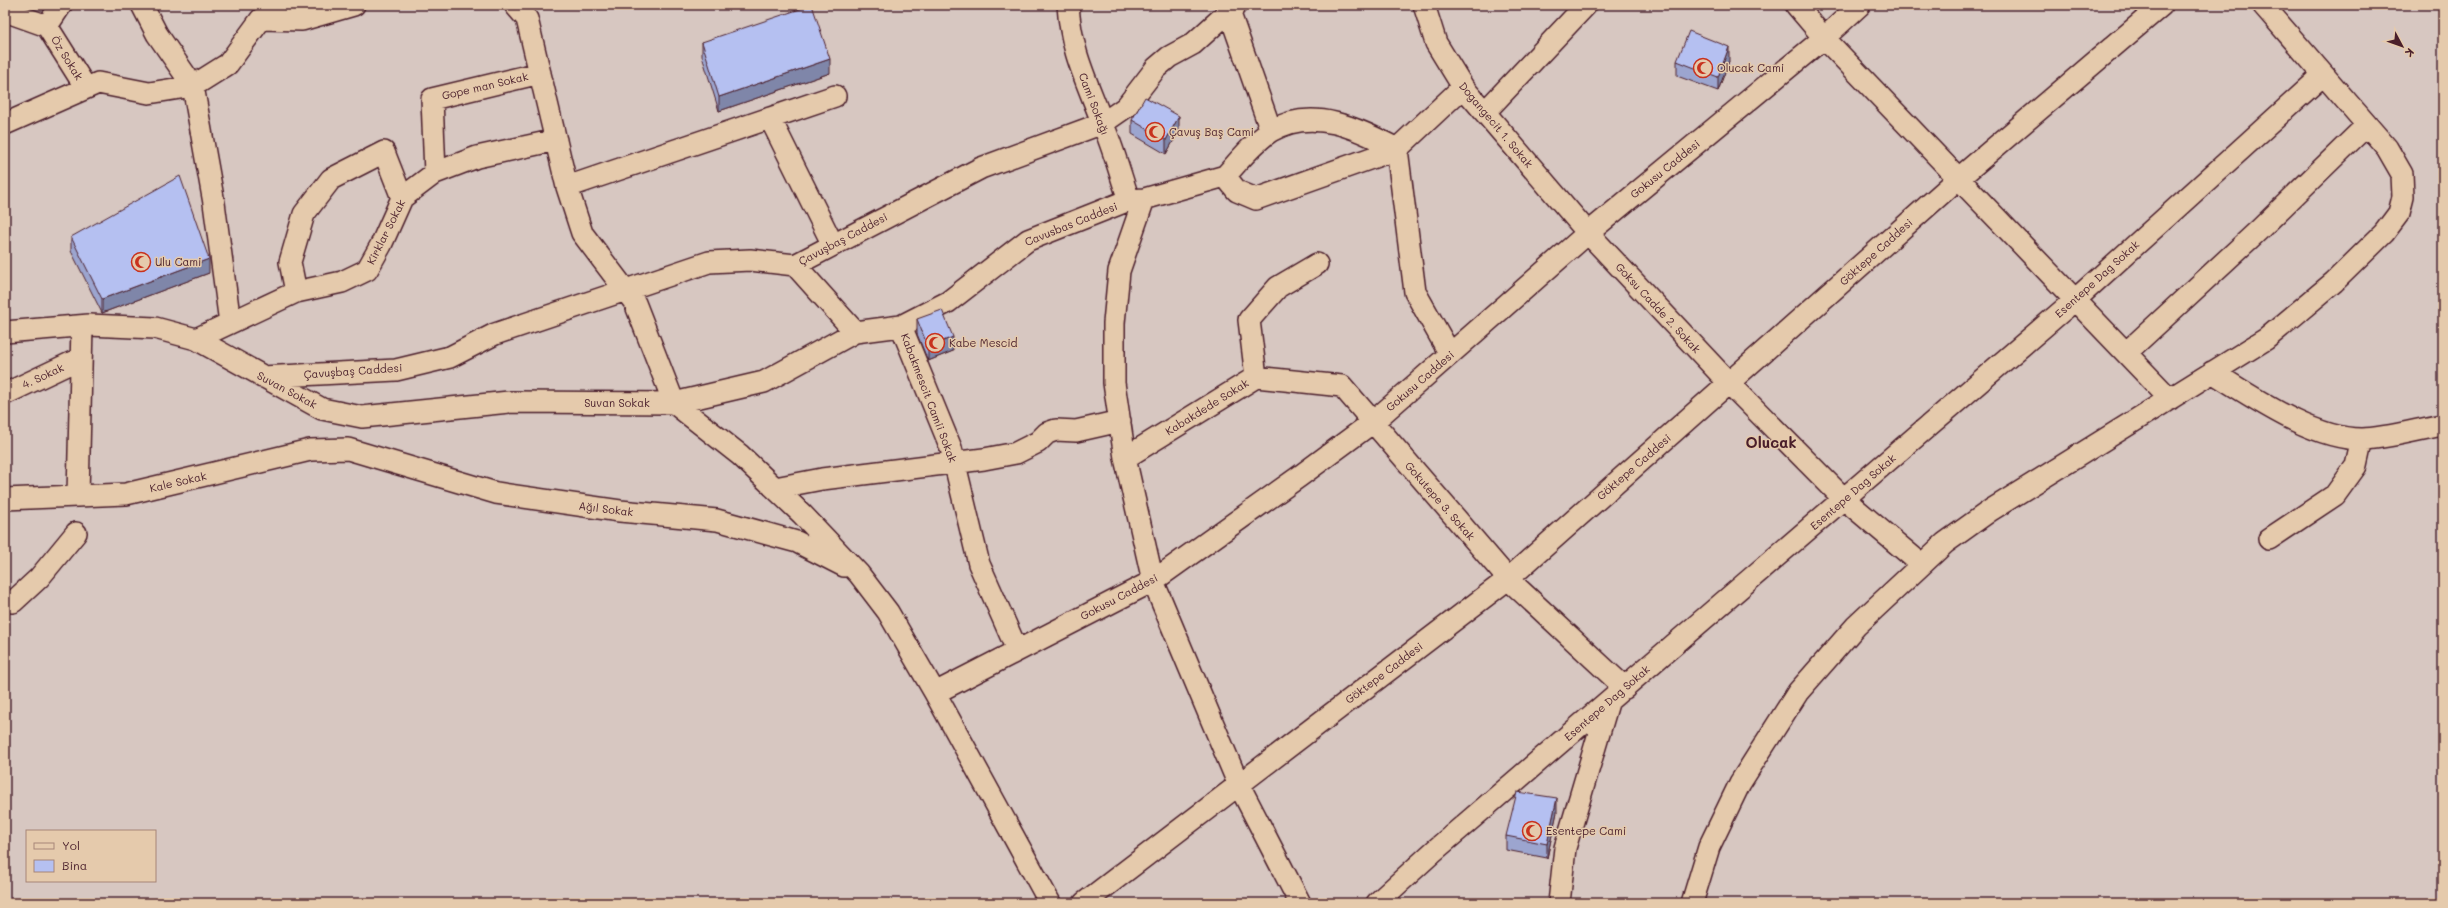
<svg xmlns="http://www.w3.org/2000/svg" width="2448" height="908" font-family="Mali,sans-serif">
<rect width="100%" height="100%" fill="#d7c7c1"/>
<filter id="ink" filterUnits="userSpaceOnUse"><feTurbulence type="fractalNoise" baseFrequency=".025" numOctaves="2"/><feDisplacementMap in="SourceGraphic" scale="8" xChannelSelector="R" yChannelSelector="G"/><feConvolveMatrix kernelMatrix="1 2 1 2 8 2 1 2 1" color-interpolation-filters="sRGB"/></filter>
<g filter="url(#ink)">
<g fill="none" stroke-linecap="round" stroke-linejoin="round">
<g stroke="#4a1f2b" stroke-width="24">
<path id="minor" d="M142 5 157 34 193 86 214 203 230 323
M515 5 527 19 567 187 582 233 635 303 674 403 740 455 802 514 859 574 888 612 935 693 1050 903
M1068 5C1071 52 1086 79 1102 122 1113 147 1120 174 1129 200
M1424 5 1436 43 1463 87 1588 233 1729 383 1844 499 1921 564
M1796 5 1824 38 2170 399
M5 11 47 26 86 88
M1229 11 1271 131
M47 26 61 5
M1485 112 1586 5
M770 118 833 245
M5 124 98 83 149 93 193 86 228 64 261 19 302 20 354 5
M435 173 432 99 540 73
M1225 176C1239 161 1254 142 1271 131 1313 106 1359 129 1397 149L1415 292 1450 354
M567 187 835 96
M1144 199 1119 271 1114 323V383L1125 458 1153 581 1238 783 1300 903
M795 265 855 332
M296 292 290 262 304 214 331 179 384 152 402 198
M901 326 951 448 979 564 1017 650
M5 332 89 325 155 328 196 339 322 409 362 417 509 402 674 403 764 382 855 332 901 326 948 302 1028 240 1129 200 1144 199 1225 176 1237 191 1256 199 1397 149 1463 87
M196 339 296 292 342 282 367 270 381 245 402 198 435 173 477 157 556 140
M2127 352 2259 230 2367 125
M2212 372C2253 397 2312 439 2361 439 2385 439 2419 429 2443 425
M262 377 396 370 450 357 495 334 709 262 750 260 795 265 981 168 1103 123 1126 107 1156 68 1169 57 1193 44 1236 5
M1256 377 1249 320 1278 287 1317 264
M5 394 81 358
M1125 458 1256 377 1342 386 1508 579 1625 688
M775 488 822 479 984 459 1016 453 1038 442 1047 433 1056 430 1076 431 1120 421
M78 495 82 326
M5 499 126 494 310 450 348 449 496 493 620 511 717 520 797 542 844 566
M2269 539 2335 495 2356 466 2362 439
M5 601 13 602 39 578 76 533
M935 693 1153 581 1300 476 1373 422 1588 233 1824 38 1860 5
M1084 903 1508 579 1959 178 2162 5
M1377 903 1434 851 2076 299 2323 75
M1559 903 1565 848 1608 703
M1692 903 1709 847 1740 783 1798 692 1856 626 1945 543 1991 510 2266 339 2334 282 2384 233 2399 213 2403 197 2402 174 2387 148 2263 5"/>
</g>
<use href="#minor" stroke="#e5caac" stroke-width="21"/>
</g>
<path fill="#9ca5cf" stroke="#4a1f2b" d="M702 42 830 73 719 111 702 56Z
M1677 61H1729L1718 91 1677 76Z
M1132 120 1179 131 1166 154 1132 134Z
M71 237 209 273 102 313 71 251Z
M917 319 953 351 928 361 917 334Z
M1557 812 1547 858 1506 850V836Z"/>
<path fill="#7f86a9" stroke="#4a1f2b" d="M1729 47V61L1718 91V77Z
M830 59V73L719 111V97Z
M1179 116V131L1166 154V140Z
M209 259V273L102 313V299Z
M953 337V351L928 361V347Z
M1557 798V812L1547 858V844Z"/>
<path fill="#b5c0f1" stroke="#4a1f2b" d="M812 5 830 59 719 97 702 42Z
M1689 31 1729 47 1718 77 1677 61Z
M1145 97 1179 116 1166 140 1132 120Z
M180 176 209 259 102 299 71 237Z
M942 310 953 337 928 347 917 319Z
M1517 792 1557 798 1547 844 1506 836Z"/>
</g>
<defs>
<g id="mosque-ring" transform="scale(1)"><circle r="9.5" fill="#e5caac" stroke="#c8321e" stroke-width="1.5"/><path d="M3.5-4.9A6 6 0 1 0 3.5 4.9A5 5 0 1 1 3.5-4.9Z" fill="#c8321e"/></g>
</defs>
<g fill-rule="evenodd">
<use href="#mosque-ring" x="1703" y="68"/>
<use href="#mosque-ring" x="1155" y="132"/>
<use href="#mosque-ring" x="141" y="262"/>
<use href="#mosque-ring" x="935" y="343"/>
<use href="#mosque-ring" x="1532" y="831"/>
</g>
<g text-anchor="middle" stroke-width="3" stroke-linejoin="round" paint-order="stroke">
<g font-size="11" fill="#4a1f2b" stroke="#e5caac">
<text transform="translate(67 58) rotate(58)" y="4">Öz Sokak</text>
<text transform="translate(485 86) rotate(-13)" y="4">Gope man Sokak</text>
<text transform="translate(1094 104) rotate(69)" y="4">Cami Sokağı</text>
<text transform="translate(1496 125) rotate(50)" y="4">Dogangecit 1. Sokak</text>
<text transform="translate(1665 169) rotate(-39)" y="4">Gokusu Caddesi</text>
<text transform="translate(1071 224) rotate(-22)" y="4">Cavusbas Caddesi</text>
<text transform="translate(386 232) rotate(-63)" y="4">Kirklar Sokak</text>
<text transform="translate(843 239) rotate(-28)" y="4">Çavuşbaş Caddesi</text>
<text transform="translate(1876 252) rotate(-42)" y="4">Göktepe Caddesi</text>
<text transform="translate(2097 279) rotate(-42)" y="4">Esentepe Dag Sokak</text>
<text transform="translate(1658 308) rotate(47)" y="4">Goksu Cadde 2. Sokak</text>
<text transform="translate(353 371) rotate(-4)" y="4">Çavuşbaş Caddesi</text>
<text transform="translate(43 376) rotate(-25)" y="4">4. Sokak</text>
<text transform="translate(1420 381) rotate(-41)" y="4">Gokusu Caddesi</text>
<text transform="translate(287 390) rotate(28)" y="4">Suvan Sokak</text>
<text transform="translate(929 398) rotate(69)" y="4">Kabakmescit Camii Sokak</text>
<text x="617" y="407">Suvan Sokak</text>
<text transform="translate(1207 407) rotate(-32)" y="4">Kabakdede Sokak</text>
<text transform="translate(1634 467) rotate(-41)" y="4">Göktepe Caddesi</text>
<text transform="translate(178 482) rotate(-13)" y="4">Kale Sokak</text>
<text transform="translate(1853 492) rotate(-41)" y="4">Esentepe Dag Sokak</text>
<text transform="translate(1440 501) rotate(49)" y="4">Gokutepe 3. Sokak</text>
<text transform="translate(606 509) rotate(7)" y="4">Ağıl Sokak</text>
<text transform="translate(1119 597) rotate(-28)" y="4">Gokusu Caddesi</text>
<text transform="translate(1384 673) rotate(-37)" y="4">Göktepe Caddesi</text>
<text transform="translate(1607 703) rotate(-41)" y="4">Esentepe Dag Sokak</text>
</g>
<g font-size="11" fill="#4a1f2b" stroke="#e5caac" text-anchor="start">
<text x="1717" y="72">Olucak Cami</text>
<text x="1169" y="136">Çavuş Baş Cami</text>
<text x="155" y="266">Ulu Cami</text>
<text x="949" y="347">Kabe Mescid</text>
<text x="1546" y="835">Esentepe Cami</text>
</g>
<g font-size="15" font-weight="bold" fill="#4a1f2b" stroke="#e5caac">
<text x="1771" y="448">Olucak</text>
</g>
</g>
<rect width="2448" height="908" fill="none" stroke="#e5caac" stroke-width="20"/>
<rect x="10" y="10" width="2428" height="888" fill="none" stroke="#4a1f2b" stroke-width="1.5" filter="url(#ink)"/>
<rect x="26" y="830" width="130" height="52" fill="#e5caac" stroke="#a78678"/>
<rect x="34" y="843" width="20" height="6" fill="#e5caac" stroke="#a78678"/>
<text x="62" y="850" font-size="12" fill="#4a1f2b">Yol</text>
<rect x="34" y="860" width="20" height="12" fill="#b5c0f1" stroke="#a78678"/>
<text x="62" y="870" font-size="12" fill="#4a1f2b">Bina</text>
<g transform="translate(2402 46) rotate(131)" stroke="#e5caac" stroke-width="3" paint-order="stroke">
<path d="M0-3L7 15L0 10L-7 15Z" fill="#4a1f2b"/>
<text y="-6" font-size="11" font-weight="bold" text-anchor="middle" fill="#4a1f2b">K</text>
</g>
</svg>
